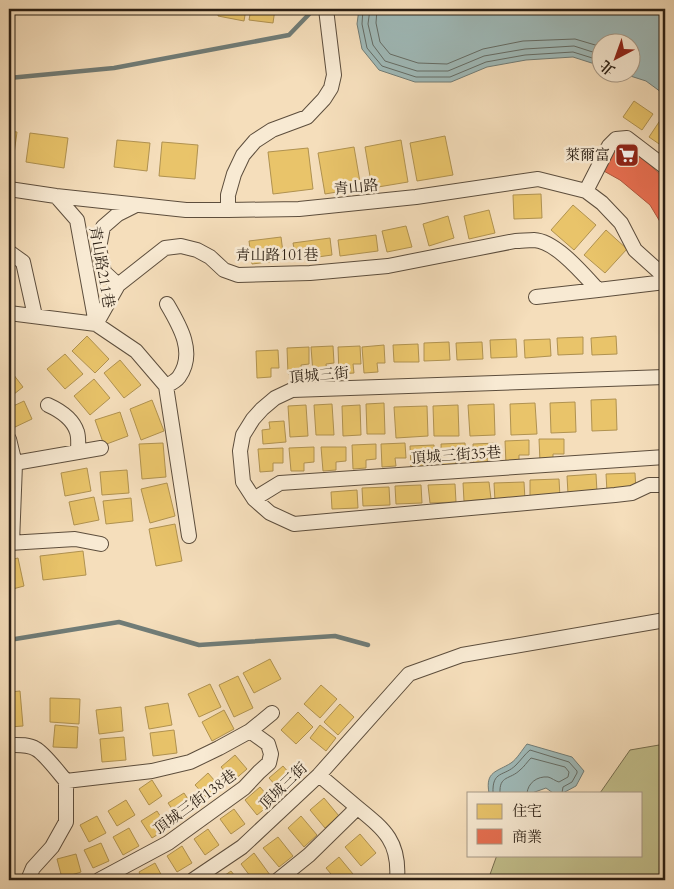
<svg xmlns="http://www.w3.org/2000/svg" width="674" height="889" font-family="Cardo,'Noto Serif TC',serif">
<rect width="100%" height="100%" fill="#f5debb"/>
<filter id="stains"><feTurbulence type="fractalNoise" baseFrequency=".004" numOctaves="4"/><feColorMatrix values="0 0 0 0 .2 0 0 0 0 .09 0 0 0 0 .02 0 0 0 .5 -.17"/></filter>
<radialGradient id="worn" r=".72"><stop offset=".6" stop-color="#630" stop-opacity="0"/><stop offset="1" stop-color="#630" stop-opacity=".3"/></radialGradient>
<path fill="#c2bf8c" stroke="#766e50" d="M665 744V880H488L497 855H640V793H600L630 750Z"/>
<path fill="#9fbab9" stroke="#707c77" d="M359 9H665V95L646 81 621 73 632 72V42H602L601 66 573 57 526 60 487 67 451 82H415L379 70 362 49 357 24Z
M527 744 572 757 584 771 576 786 563 793H553L546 788 532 793H489C485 771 497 772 511 763 517 759 522 750 527 744Z"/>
<path fill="#e9c46a" stroke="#b09250" d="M219 9H246L244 21 218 16Z
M251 9H275L273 23 249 20Z
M634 101 653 114 642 130 623 117Z
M661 119 665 122V148L649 137Z
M9 131 17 132 13 161 9 160Z
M30 133 68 138 64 168 26 162Z
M445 136 453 175 417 181 410 143Z
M117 140 150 143 147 171 114 167Z
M401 140 408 182 372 188 365 147Z
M162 142 198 145 195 179 159 176Z
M354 147 361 188 325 194 318 153Z
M308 148 313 189 273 194 268 152Z
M541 194 542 218 514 219 513 195Z
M573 205 596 225 574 250 551 230Z
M489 210 495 233 469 239 464 216Z
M448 216 454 238 429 246 423 224Z
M406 226 412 247 387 252 382 231Z
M606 230 627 249 605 273 584 255Z
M376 235 378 251 340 256 338 240Z
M281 237 284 260 252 264 249 241Z
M330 238 332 255 296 260 293 243Z
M87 336 109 359 95 373 72 351Z
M616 336 617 354 592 355 591 338Z
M583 337V354L558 355 557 338Z
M516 339 517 357 491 358 490 340Z
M550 339 551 356 525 358 524 340Z
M449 342 450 360 424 361V343Z
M482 342 483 359 457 360 456 343Z
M418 344 419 362H394L393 345Z
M384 345 385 363H377L378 372 364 373 362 347Z
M333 346 334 363 326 364 327 373H313L311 347Z
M360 346 361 364H353L354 373 339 374 338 347Z
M309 347V364L301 365 302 374H288L287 348Z
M278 350 279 368H271V377L257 378 256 351Z
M65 354 83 374 65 389 47 369Z
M120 360 141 385 124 398 104 373Z
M10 370 23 387 9 398V371Z
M94 379 110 398 90 415 74 396Z
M616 399 617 430 592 431 591 400Z
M152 400 164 431 141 440 130 409Z
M24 401 32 419 13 428 9 417V408Z
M575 402 576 432 551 433 550 403Z
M384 403 385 434H367L366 404Z
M535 403 537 434 511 435 510 404Z
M332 404 334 435H316L314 405Z
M494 404 495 435 470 436 468 405Z
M306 405 308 436 290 437 288 406Z
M360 405 361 435 343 436 342 406Z
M458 405 459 436H434L433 406Z
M427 406 428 436 396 438 394 407Z
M120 412 128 436 104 445 95 420Z
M284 421 286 442 263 444 262 430 270 429 269 422Z
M539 439H564V454H553V462H540Z
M529 440V455H519V464H506L505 441Z
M163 443 166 477 142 479 139 444Z
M405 443 406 458H395L396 466 382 467 381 444Z
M465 443 466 458H455L456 467H442L441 444Z
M497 443 498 457 487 458 488 466 474 467 473 444Z
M376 444V459L366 460V468L353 469 352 445Z
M434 445 435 459 424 460 425 468 411 469 410 446Z
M314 447V462L304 463V471H291L289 448Z
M321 447H346V461L336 462V470L323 471Z
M283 448V463H273V471L260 472 258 449Z
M87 468 91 491 65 496 61 473Z
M127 470 129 493 102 495 100 472Z
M635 473 636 491 607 492 606 474Z
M596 474 597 492 568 494 567 476Z
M559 479 560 497 530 498V480Z
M489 482 491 499 464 501 463 483Z
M524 482 525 500 495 501 494 483Z
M167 483 175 516 150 523 141 489Z
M455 484 456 502 430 503 428 485Z
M421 485 422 503 396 504 395 486Z
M389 487 390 505 363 506 362 488Z
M357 490 358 508 332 509 331 492Z
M94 497 99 520 74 525 69 502Z
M131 498 133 521 106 524 103 501Z
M175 524 182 561 156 566 149 529Z
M83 551 86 575 43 580 40 556Z
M18 558 24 586 9 590V560Z
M270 659 281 679 254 693 243 673Z
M238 676 253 708 234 717 219 685Z
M210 684 221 707 199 717 188 694Z
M321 685 337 699 320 718 304 704Z
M20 691 23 726 9 727V692Z
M50 698 80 699 79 724 50 722Z
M168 703 172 725 149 729 145 707Z
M340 704 354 717 338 735 324 722Z
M121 707 123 731 99 734 96 710Z
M224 710 234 729 212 741 202 722Z
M298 712 313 727 296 744 281 730Z
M55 725 78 727 77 748 53 747Z
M320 725 336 738 326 751 310 738Z
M174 730 177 753 153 756 150 733Z
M124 737 126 760 102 762 100 739Z
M235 755 247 769 233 781 221 767Z
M283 766 296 781 282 793 269 778Z
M208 773 221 788 208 799 195 785Z
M152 780 162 796 149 805 139 789Z
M260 787 273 802 257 815 245 800Z
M184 793 194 808 178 818 168 803Z
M324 798 339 816 325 828 310 810Z
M126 800 135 815 117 826 108 811Z
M234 809 245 824 231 834 220 819Z
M157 811 168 828 152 838 141 821Z
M97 816 106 833 89 842 80 825Z
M301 816 317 835 304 847 288 828Z
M129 828 139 846 123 855 113 837Z
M208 829 219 845 205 855 194 839Z
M360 834 376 853 361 866 345 847Z
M278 837 293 856 279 867 263 848Z
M101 843 109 861 93 868 84 850Z
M182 846 192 863 177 872 167 856Z
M254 853 270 875 263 880H253L241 864Z
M76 854 81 872 62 878 57 859Z
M339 857 353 874 345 880H336L326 868Z
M155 863 164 880H143L139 872Z
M231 871 238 880H218Z"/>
<path fill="#e76f51" stroke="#ae573e" d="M618 142 646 161 665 179V233L662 225 650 205 620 180 602 170Z"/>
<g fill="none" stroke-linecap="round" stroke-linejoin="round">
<path stroke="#646c66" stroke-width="1" d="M363 9 362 24 367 48 382 66 416 77H450L486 62 525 55 573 52 602 61
M370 9 368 24 373 45 385 61 417 71H448L484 56 525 49 574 46 602 55
M377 9 376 23 380 42 390 54 418 63 447 64 483 49 523 41 575 39 602 47
M493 793C492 770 504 777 516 765 521 760 525 754 530 750L569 762 577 771V773L572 782 563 787 562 793
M500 793C499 775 510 780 520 770 524 767 527 762 531 758L565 767 569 772 568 777 559 782C555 781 552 778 548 777 537 776 528 783 527 793"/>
<path stroke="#707c77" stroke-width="4.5" d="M9 78 114 68 289 35 314 9
M9 640 119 622 199 645 335 636 368 645"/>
<g stroke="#5d4e3d" stroke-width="16">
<path id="minor" d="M9 189 56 196 186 210H228L299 209 416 197 538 179 586 191 602 203 621 223 635 250 665 277
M586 191 609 146 616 139 627 138 665 167
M228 210V195L234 174 243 155 255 141 272 130 307 117 324 99 331 88 334 75 326 9
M9 252 23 262 35 316
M118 285 104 272 99 248 103 227 118 214 136 205
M536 297 598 290
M9 313 96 324 77 220 56 196
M665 377 292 390 275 398 262 409 253 419 243 435 240 451 243 482 254 499 270 513 294 524 615 495 632 493 649 485H665
M166 386C170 384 176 381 179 377 196 353 180 326 167 304
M48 405C59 410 73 419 77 432 79 438 78 446 78 452
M9 439 15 464 12 543
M9 464 101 448
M254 499 280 483 665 457
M189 536 166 386 136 351 96 324 118 285 165 248 181 246 197 250 210 257 224 270 238 275 310 273 388 266 515 241C521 241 528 240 534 240 556 241 584 275 598 290L665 282
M9 543 75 539 101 544
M9 745C17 745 28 744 36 749 44 753 59 773 66 781V822L52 847 33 868 28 880
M319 775C332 786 345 797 358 808 385 830 400 842 397 880
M66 781 152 771 190 762 219 748 250 731 272 713
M99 880 168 843 244 788 259 772 269 763 271 754 268 744 250 731
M193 880 242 847 319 775 409 674 462 655 665 620
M278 880 309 855 357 808"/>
</g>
<use href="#minor" stroke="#f8ead3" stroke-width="14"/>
</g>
<defs>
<g id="supermarket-square" transform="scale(1.25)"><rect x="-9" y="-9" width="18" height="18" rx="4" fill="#8f2418" stroke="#f8ead3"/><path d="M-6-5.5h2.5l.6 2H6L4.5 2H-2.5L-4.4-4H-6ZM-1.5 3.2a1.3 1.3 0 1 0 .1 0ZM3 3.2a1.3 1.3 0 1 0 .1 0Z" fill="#fff"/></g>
</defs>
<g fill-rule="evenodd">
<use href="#supermarket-square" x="627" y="155"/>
</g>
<g text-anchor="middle" stroke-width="5" stroke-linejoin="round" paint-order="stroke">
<g font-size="15" fill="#2a1e13" stroke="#f8ead3" text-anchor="end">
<text x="610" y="160">萊爾富</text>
</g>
<g font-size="15" fill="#2a1e13" stroke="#f8ead3">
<text transform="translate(356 187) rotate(-6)" y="5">青山路</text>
<text x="277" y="260">青山路101巷</text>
<text transform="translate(102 267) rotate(80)" y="5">青山路211巷</text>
<text transform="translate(319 375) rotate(-5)" y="5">頂城三街</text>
<text transform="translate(456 455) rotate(-4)" y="5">頂城三街35巷</text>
<text transform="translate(283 786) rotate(-44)" y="5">頂城三街</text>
<text transform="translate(195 802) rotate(-36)" y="5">頂城三街138巷</text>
</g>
</g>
<rect width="674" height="889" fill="none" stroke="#f5debb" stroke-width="30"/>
<rect x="10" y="10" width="654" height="869" fill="none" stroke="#2a1e13" stroke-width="2.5"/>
<rect x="15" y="15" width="644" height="859" fill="none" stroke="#2a1e13"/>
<rect x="467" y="792" width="175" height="65" fill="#f8ead3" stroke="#a69886"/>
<rect x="477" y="804" width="25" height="15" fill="#e9c46a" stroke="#a69886"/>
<text x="512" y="816" font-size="15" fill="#2a1e13">住宅</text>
<rect x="477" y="829" width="25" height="15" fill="#e76f51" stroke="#a69886"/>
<text x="512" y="842" font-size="15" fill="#2a1e13">商業</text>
<g transform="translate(616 58) rotate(221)"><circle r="24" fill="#f8ead3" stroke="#a69886"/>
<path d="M0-4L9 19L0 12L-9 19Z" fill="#8f2418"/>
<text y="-8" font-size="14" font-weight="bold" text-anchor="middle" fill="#2a1e13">北</text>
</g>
<rect width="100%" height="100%" filter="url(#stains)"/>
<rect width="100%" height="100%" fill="url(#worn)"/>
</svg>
